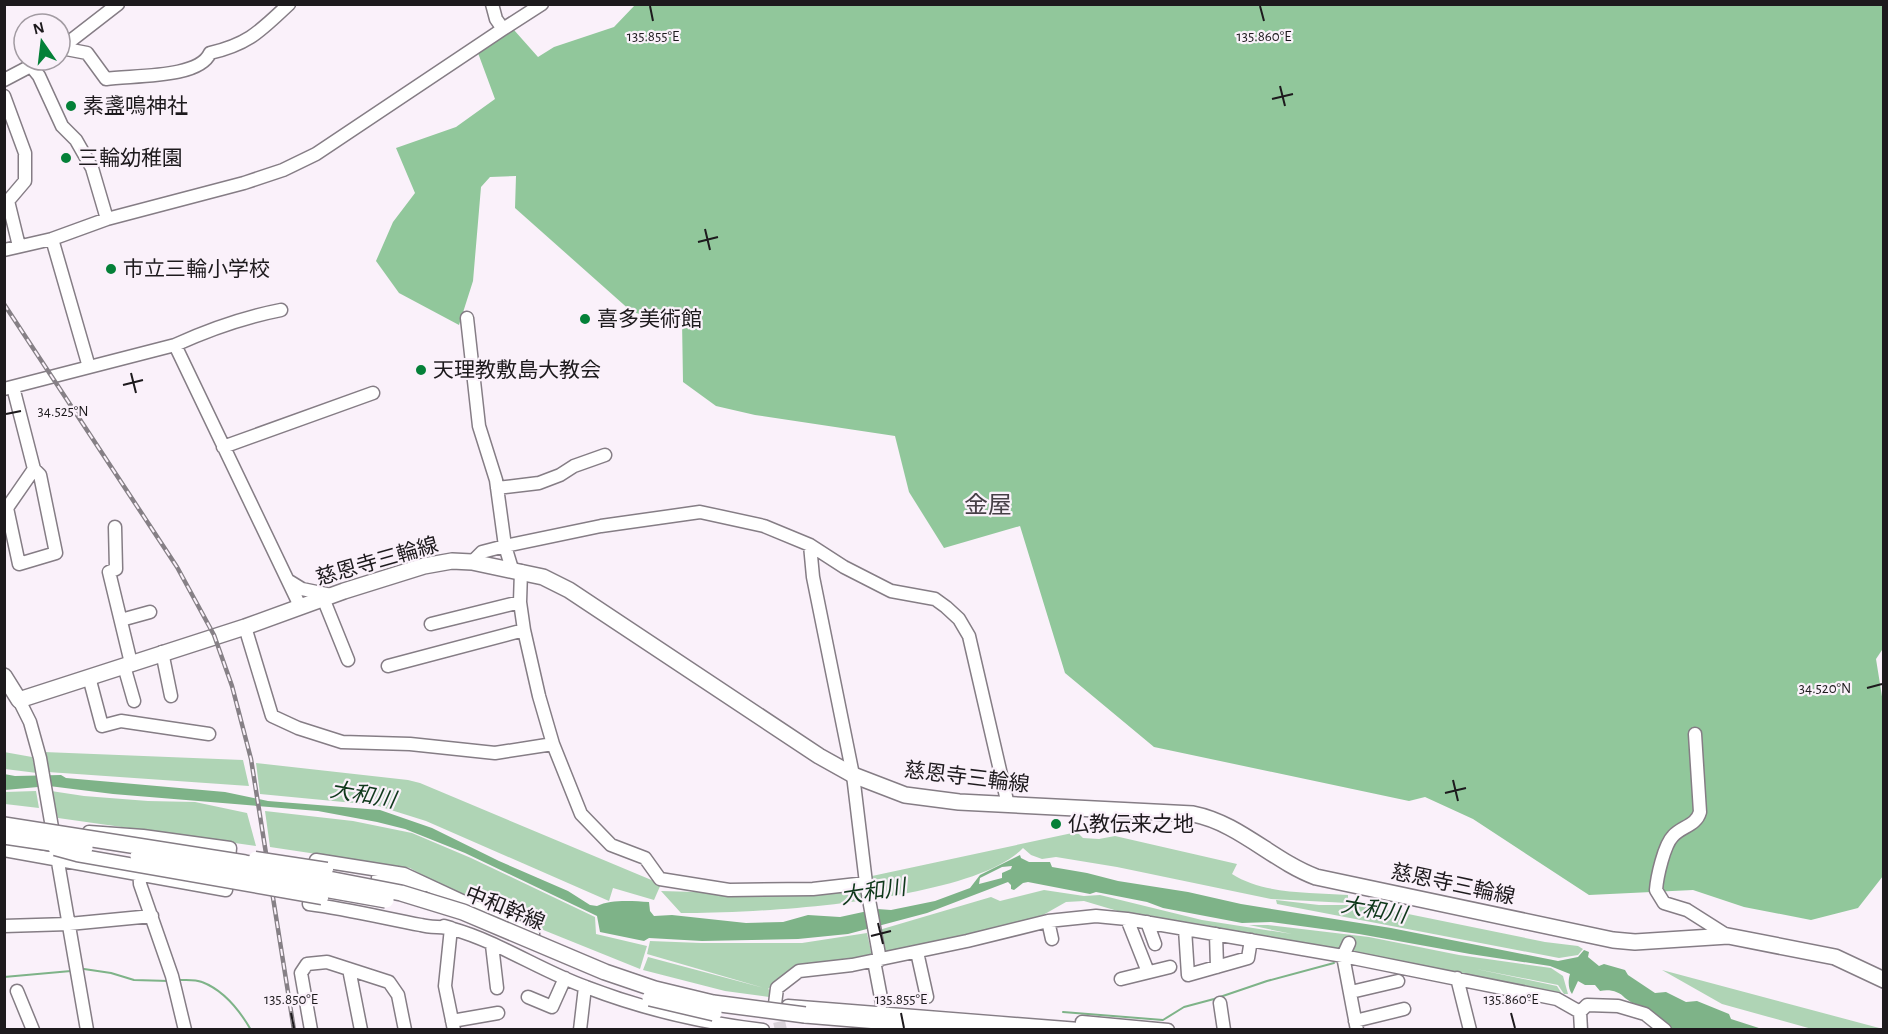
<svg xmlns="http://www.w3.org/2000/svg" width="1888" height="1034" font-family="'Alegreya Sans','Noto Sans JP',sans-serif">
<rect width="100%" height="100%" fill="#faf1fa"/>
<path fill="#afd4b5" d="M4 752 32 757 37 773 5 769Z
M44 752 243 760 249 786 48 772Z
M256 763 408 780 420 783 661 884 654 900 613 888 609 901 426 821 375 805 260 794Z
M36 791 39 808 5 804V792Z
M51 791 84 796 148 801 195 802 247 813 256 846 58 818Z
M265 811 353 821 412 833 471 858 595 917 596 934 647 946 640 969 459 896 410 868 270 847Z
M1077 832 1083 838 1099 839 1115 836 1237 864 1232 874C1265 895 1310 892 1348 895V903L1271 899 1117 867 1056 857 1042 859 1031 855 1023 848C973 901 754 914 681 913L661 891 731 893 872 884V876Z
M1044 890 1084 896 1100 895 1202 920 1292 934 1249 925H1268L1369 937 1459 955 1551 968 1563 976 1568 994H1564L1558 985 1476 969 1557 986 1567 1002 1344 954 1349 944 1342 943 1338 952 1121 912 1084 901 1066 902 1036 919 885 953 879 930 991 897 1000 901Z
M1276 900 1319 905H1364L1545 942 1578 946 1583 949 1578 955 1559 958 1277 904Z
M867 933 872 956 777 981 768 989 770 990 769 997 725 991 643 970 648 957 764 988 647 954 650 941 701 943H802Z
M1662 970 1883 1029H1812L1722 1004Z"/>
<path fill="#91c79b" d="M635 5H1883L1884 647 1876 659 1884 709 1883 876 1858 908 1811 920 1744 907 1693 890 1589 895 1473 819 1425 797 1409 801 1154 747 1065 673 1020 526 944 548 909 492 895 436 755 415 716 406 683 382 682 320 657 318 632 312 515 208 516 176 490 177 481 187 473 281 459 325 399 293 376 261 393 222 415 193 396 148 456 127 495 99 478 53 514 30 538 57 554 47 614 27Z"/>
<path fill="#7eb388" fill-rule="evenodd" d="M4 774 15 776 61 775 66 778 225 792 268 801 380 810 432 828 499 861 568 891 590 905 597 906C611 899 633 901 649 902L650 911 654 916 672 915 746 923 783 922 808 915 840 917 877 909 891 910 935 901 970 888 980 875 1020 855 1021 858 1029 862H1050L1052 867 1087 873 1118 881 1188 892 1241 904 1391 928 1558 961 1578 957 1584 950 1589 952 1588 957 1599 966 1604 964 1625 970 1628 975 1655 993 1666 992 1686 1002 1697 1001 1729 1014 1731 1019 1762 1029 1674 1030 1668 1028 1625 998C1619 991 1609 989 1600 991L1595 985H1585L1578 981 1572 994C1568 989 1568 980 1570 974L1550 966 1470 954 1359 934 1271 922 1242 923 1163 908 1147 902 1096 892 1090 894 1028 882 1023 883 1014 890 1011 889V885L1008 882 927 913 848 934 798 939 702 941 649 938 644 941 600 932 597 916 465 853 405 829 377 822 318 811 113 794 49 786 5 790ZM1012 866 1011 869 1002 873V878L979 884 980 878 1002 867Z"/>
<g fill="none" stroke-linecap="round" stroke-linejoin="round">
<path stroke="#7eb388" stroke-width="2" d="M84 969 111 973 134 980 169 981
M4 977 71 971
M178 980C186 980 195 979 202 982 223 990 240 1011 251 1030
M1063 1012 1163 1020 1184 1007 1214 999 1267 981 1334 963"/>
<path stroke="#d9d1d9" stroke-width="12" stroke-dasharray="12 6" stroke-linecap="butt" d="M775 1004 781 1030"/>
<g stroke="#857d85" stroke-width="15">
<path id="minor" d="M492 4 496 19 503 29
M61 48 87 53 106 79C131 75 199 79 210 53 249 44 260 31 289 4
M60 49 118 4
M31 66 39 76 62 126 76 140 92 168 107 219
M4 80 42 60
M4 96 25 153V181L8 201 19 246
M52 239 89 367
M4 250 52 239 107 219 244 183 283 170 316 154 503 29 542 4
M467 318 479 426 496 480 505 546 512 569
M175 345 300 606
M13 387 34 469 40 475 56 553 19 564 7 508 34 469
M4 389 175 345C208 330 245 317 281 310
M223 447 373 393
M497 488 539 483 560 475 574 466 605 455
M115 527 116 569 109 572 131 663
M810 545 813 577 853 775 866 883 880 960
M472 562 482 552 505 546 601 526 700 512 764 526 810 545 844 567 891 591 935 599 946 607 959 619 969 636 1008 805
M289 581 302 589 331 595
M323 598 348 660
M121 620 150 612
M431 624 520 602
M245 627 272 716 298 728 342 742 410 744 495 753 553 744 539 696 524 630 520 602 521 571
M162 652 171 696
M124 666 134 701
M388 666 524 630
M89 677 102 726 121 721 209 734
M19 700 30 722 40 758 87 1030
M1695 734 1700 812C1696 826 1682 826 1673 836 1664 845 1657 877 1656 890L1664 903 1687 910 1728 936
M553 744 581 814 611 845 645 858 660 879 729 890 813 889 866 883
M4 850 226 890 230 848 143 836 89 832
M139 867 140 884 172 976 185 1030
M378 878 420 888
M1127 919 1148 972
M1048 921 1052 939
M1147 922 1155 944
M4 926 69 924 152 916
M444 926 451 928 445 986 454 1030
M1185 929 1188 975 1248 958 1251 940
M533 934 404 874 316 860 309 904C347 909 384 918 421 925 431 928 443 926 453 929 499 942 541 971 586 987 643 1009 703 1023 763 1030
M1216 934 1217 967
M1349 943 1343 956 1357 1030
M492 945 497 988
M917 952 927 997
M874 961 882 1003
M349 969 361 1030
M1457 978 1470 1030
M1121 979 1170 967
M17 991 33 1030
M1351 992 1398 981
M528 997 552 1007 565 978
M1220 1003 1224 1030
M775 1004 777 988 799 971 852 965 967 941 1048 921 1096 916 1127 919 1343 956 1557 999 1580 1012 1581 1030
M788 1006 1092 1030
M1580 1012 1587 1005 1618 1006 1645 1014 1665 1030
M452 1021 498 1013
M1355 1021 1404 1009
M1082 1022 1168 1030
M311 1030 301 973 307 964 327 962 389 982 398 995 405 1030
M580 1030 585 987"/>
</g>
<g stroke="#857d85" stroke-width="18">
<path id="major" d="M4 676 19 700 245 627 344 591 424 566 452 561 472 562 543 577 569 590 819 756 853 775 905 795 959 802 1193 814C1239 823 1273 861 1316 877L1613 940 1635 942 1728 936 1835 957 1884 980
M805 1015 986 1030"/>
</g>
<use href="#minor" stroke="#fff" stroke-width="12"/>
<use href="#major" stroke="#fff" stroke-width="15"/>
<g stroke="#868086" stroke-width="4.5">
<path id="rail" d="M4 304 177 567 214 635 232 686 251 759 294 1030"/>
</g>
<use href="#rail" stroke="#faf1fa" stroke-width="2" stroke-dasharray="7" stroke-linecap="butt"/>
<g stroke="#857d85" stroke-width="15" stroke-linecap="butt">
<path id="minor-bridge" d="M55 849 77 855 322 898
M255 858 327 869"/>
</g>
<g stroke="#857d85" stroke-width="18" stroke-linecap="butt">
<path id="major-bridge" d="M4 825 245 863 401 893 463 912 605 972 655 989 713 1003 805 1015
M4 836 85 848
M138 856 386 900
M650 998 714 1013"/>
</g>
<use href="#minor-bridge" stroke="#fff" stroke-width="12"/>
<use href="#major-bridge" stroke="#fff" stroke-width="15"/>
</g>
<path fill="none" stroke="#1d1a1d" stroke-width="2" d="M650 6 653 21M1260 6 1264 21M1280 86 1285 106M1272 99 1293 94M705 229 710 250M698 242 718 237M131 373 136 393M123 385 143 380M6 414 21 411M1867 688 1882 684M1453 780 1458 801M1445 793 1466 788M878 923 883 944M871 936 891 931M291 1013 294 1028M901 1013 904 1028M1511 1013 1515 1028"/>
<g fill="#048038" stroke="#faf1fa" stroke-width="2">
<circle cx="71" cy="106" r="6"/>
<circle cx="66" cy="158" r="6"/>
<circle cx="111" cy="269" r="6"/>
<circle cx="585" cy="319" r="6"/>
<circle cx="421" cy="370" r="6"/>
<circle cx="1056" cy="824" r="6"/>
</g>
<g text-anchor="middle" stroke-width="4.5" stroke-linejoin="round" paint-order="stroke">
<g font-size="21" fill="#1d1a1d" stroke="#faf1fa" text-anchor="start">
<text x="83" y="113">素盞鳴神社</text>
<text x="78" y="165">三輪幼稚園</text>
<text x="123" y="276">市立三輪小学校</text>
<text x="597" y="326">喜多美術館</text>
<text x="433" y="377">天理教敷島大教会</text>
<text x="1068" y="831">仏教伝来之地</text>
</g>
<g font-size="21" fill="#1d1a1d" stroke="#faf1fa">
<text transform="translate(377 561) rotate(-16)" y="7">慈恩寺三輪線</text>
<text transform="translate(967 777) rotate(7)" y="7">慈恩寺三輪線</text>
<text transform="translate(1453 884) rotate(12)" y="7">慈恩寺三輪線</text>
<text transform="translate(505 908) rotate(22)" y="7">中和幹線</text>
</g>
<g font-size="22" font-style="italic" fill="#0f381b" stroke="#faf1fa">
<text transform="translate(363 794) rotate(10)" y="8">大和川</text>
<text transform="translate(873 891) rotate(-9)" y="8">大和川</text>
<text transform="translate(1374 909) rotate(10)" y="8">大和川</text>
</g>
<g font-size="24" fill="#463f46" stroke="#faf1fa">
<text x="988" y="513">金屋</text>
</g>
</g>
<g font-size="15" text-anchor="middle" fill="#1d1a1d" stroke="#faf1fa" stroke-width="4.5" stroke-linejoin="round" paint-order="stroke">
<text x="653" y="41">135.855°E</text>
<text x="1264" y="41">135.860°E</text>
<text x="63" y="416">34.525°N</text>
<text x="1825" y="693">34.520°N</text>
<text x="291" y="1004">135.850°E</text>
<text x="901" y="1004">135.855°E</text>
<text x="1511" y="1004">135.860°E</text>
</g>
<rect width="1888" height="1034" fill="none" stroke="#1d1a1d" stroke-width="12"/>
<g transform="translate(42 42) rotate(346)"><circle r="28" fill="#faf1fa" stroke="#a29ba2" stroke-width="1.5"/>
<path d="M0-4.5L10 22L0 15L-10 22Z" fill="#048038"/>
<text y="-9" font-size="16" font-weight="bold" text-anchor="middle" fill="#1d1a1d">N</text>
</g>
</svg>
